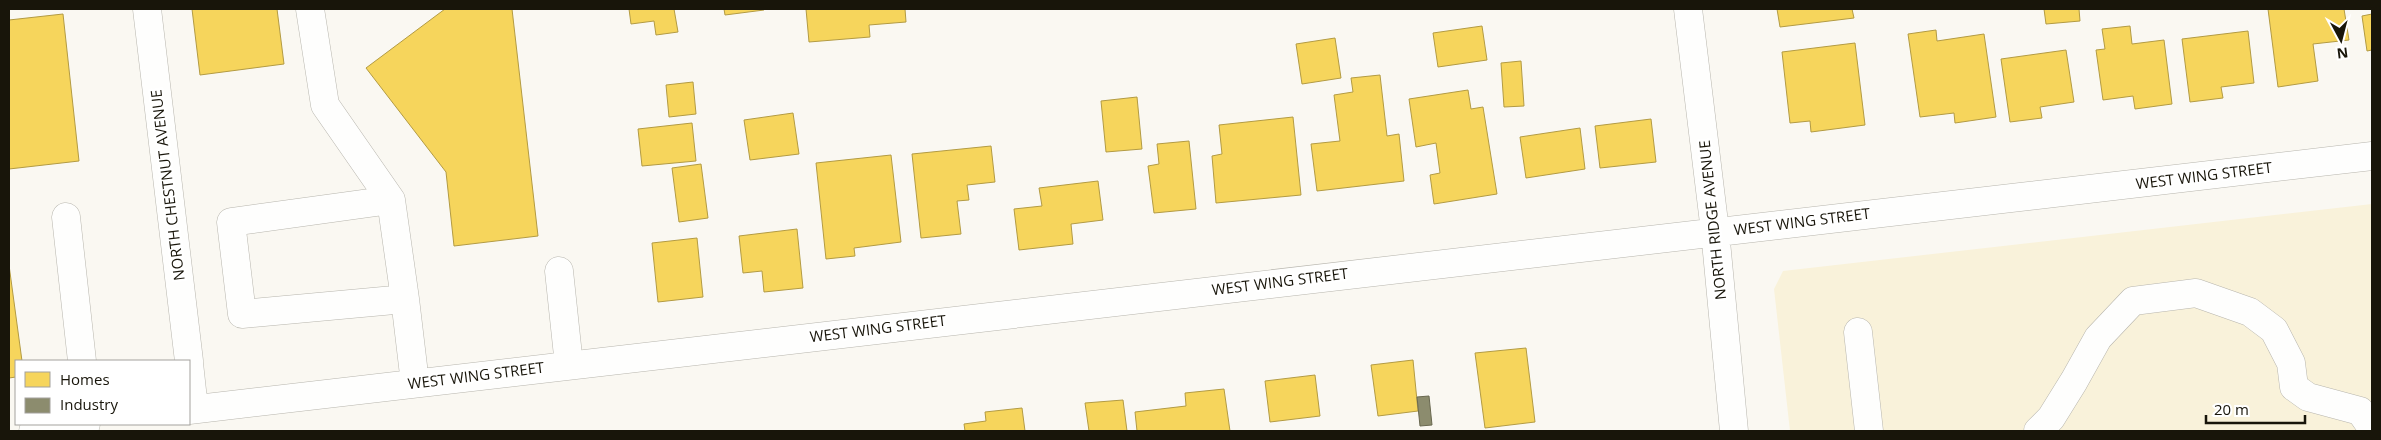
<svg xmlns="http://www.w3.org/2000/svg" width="2381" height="440" font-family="'Open Sans',sans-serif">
<rect width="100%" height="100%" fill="#faf8f2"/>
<path fill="#f9f2da" d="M2372 204V431H1790L1774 289 1783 271Z"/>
<path fill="#f6d55c" stroke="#b39b43" d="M192 9H277L284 64 200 75Z
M445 9H512L538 236 454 246 446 172 366 68Z
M629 9H674L678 32 656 35 654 21 631 24Z
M724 9H764V10L725 15Z
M806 9H905L906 22 869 25 870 37 809 42Z
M1777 9H1852L1854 18 1780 27Z
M2044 9H2079L2080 21 2046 24Z
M2268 9H2344L2349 40 2313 44 2318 81 2278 87Z
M63 14 79 161 9 169V20Z
M2372 14V50L2367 51 2362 16Z
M1482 26 1487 60 1438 67 1433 33Z
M2130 26 2132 44 2164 40 2172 104 2135 109 2133 96 2103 100 2096 50 2105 49 2102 29Z
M1936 30 1937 41 1984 34 1996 117 1955 123 1954 113 1920 117 1908 34Z
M2248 31 2254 83 2221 87 2223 98 2190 102 2182 39Z
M1335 38 1341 78 1302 84 1296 44Z
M1855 43 1865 125 1811 132 1810 121 1790 123 1782 52Z
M2066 50 2074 102 2040 107 2042 118 2010 122 2001 59Z
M1521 61 1524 106 1504 107 1501 63Z
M1380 75 1387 136 1399 134 1404 181 1317 191 1311 144 1340 141 1334 95 1353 92 1351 78Z
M693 82 696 114 669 117 666 85Z
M1468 90 1471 109 1483 107 1497 194 1434 204 1430 175 1440 173 1436 143 1416 147 1409 99Z
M1137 97 1142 149 1106 152 1101 101Z
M793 113 799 154 750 160 744 120Z
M1293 117 1301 195 1216 203 1212 156 1222 154 1219 125Z
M1651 119 1656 162 1600 168 1595 126Z
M692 123 696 161 642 166 638 129Z
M1580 128 1585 169 1526 178 1520 137Z
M1189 141 1196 209 1154 213 1148 166 1159 164 1157 144Z
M991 146 995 182 967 185 969 200 957 201 961 234 921 238 912 154Z
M891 155 901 242 854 248 855 256 826 259 816 163Z
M701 164 708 218 679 222 672 168Z
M1098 181 1103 220 1071 224 1073 244 1019 250 1014 209 1042 206 1039 188Z
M797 229 803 288 764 292 762 271 743 273 739 236Z
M697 238 703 297 658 302 652 243Z
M9 265 22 361H16V377L9 378Z
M1526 348 1535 422 1485 428 1475 353Z
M1413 360 1418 411 1378 416 1371 365Z
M1315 375 1320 416 1270 422 1265 381Z
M1224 389 1230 431H1137L1135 412 1186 406 1185 393Z
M1123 400 1127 431H1089L1085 403Z
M1022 408 1025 431H965L964 424 986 421 985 412Z"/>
<path fill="#8c8c6e" stroke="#696850" d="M1429 396 1432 425 1420 426 1417 397Z"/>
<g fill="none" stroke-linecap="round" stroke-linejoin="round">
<g stroke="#b7b5ad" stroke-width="29">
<path id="minor" d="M147 9 189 361
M310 9 325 105 391 200 405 299 242 314 231 222 391 200
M1688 9 1715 231 1734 431
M66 217 82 361
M559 271 569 365
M405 299 415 383
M1858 332 1869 431
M189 363 194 409
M189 410 2372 156
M33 431 86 424
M2038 431 2051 418 2074 381 2098 338 2133 301 2196 293 2250 312 2274 330 2291 363 2294 387 2308 397 2360 411 2372 428"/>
</g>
<use href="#minor" stroke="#fefefd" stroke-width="28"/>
</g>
<g text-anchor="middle" stroke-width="5" stroke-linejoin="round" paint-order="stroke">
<g font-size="15" fill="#18150a" stroke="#fff">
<text transform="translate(2204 176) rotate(-7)" y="5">WEST WING STREET</text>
<text transform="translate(168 185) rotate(-97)" y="5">NORTH CHESTNUT AVENUE</text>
<text transform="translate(1713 220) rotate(-96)" y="5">NORTH RIDGE AVENUE</text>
<text transform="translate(1802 222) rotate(-7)" y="5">WEST WING STREET</text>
<text transform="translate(1280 282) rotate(-7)" y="5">WEST WING STREET</text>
<text transform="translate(878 329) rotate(-7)" y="5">WEST WING STREET</text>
<text transform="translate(476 376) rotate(-7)" y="5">WEST WING STREET</text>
</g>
</g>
<rect width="2381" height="440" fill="none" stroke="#18150a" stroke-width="20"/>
<rect x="15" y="360" width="175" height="65" fill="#ffffff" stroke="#a3a19d"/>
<rect x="25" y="372" width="25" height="15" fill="#f6d55c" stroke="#a3a19d"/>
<text x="60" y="385" font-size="15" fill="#18150a">Homes</text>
<rect x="25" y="398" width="25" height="15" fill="#8c8c6e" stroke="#a3a19d"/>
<text x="60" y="410" font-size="15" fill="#18150a">Industry</text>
<g transform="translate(2341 40) rotate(173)" stroke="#ffffff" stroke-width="4" paint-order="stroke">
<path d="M0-4L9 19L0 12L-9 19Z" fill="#18150a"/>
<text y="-8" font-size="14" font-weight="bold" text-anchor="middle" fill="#18150a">N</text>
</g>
<path d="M2206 415v8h99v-8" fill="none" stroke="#18150a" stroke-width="2.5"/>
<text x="2214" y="415" font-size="15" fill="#18150a" stroke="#ffffff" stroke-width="4" paint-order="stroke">20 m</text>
</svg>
